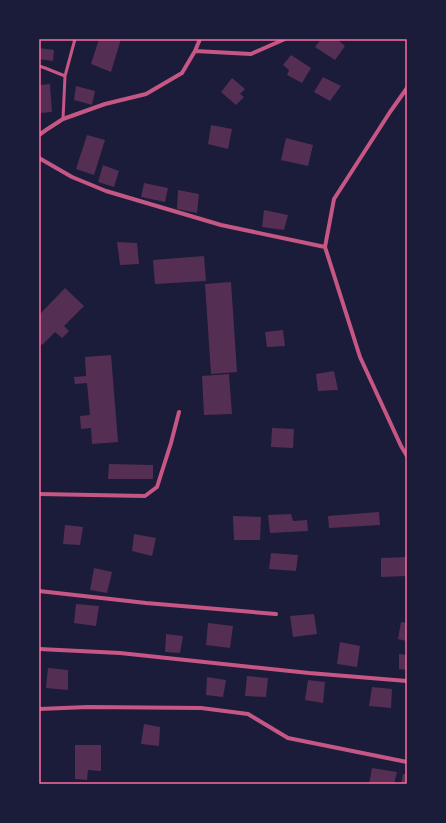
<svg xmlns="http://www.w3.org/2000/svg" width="446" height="823" font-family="Helvetica,sans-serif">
<rect width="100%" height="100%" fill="#1b1b3a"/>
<path fill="#542f53" d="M99 39H121L111 72 91 64Z
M321 39H337L345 46 335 60 315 47Z
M39 48 54 50 53 61 39 59Z
M291 55 311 68 302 83 287 75 289 70 283 65Z
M323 77 341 86 330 101 314 92Z
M232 78 245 89 240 94 244 97 236 105 221 92Z
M50 84 52 112 39 113V85Z
M76 86 95 91 92 105 74 100Z
M211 125 232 129 228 149 208 144Z
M87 135 105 140 94 175 76 169Z
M286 138 313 145 308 166 281 160Z
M103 165 119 171 114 187 98 182Z
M144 183 168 188 165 202 141 197Z
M178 190 199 194 197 213 177 209Z
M264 210 288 215 284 230 262 227Z
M117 242 137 243 139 264 120 265Z
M204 256 206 281 155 284 153 260Z
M231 282 237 372 211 374 205 284Z
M65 288 84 306 64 326 69 331 62 338 55 332 42 345 39 342V315Z
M283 330 285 346 267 347 265 332Z
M111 355 118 442 92 444 91 428 81 429 80 416 90 415 87 383 75 384 74 377 86 376 85 357Z
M334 371 338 390 318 391 316 374Z
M229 374 232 414 204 415 202 376Z
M272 428 294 429 293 448 271 447Z
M109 464 153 465V479H108Z
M379 512 380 525 329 528 328 516Z
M291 514 293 521 307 520 308 531 270 533 268 515Z
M233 516 261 517 260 540H234Z
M65 525 83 527 80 545 63 544Z
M134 534 156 538 152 556 132 551Z
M271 553 298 555 296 571 269 569Z
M407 557V576L381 577V558Z
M94 568 112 572 107 593 90 590Z
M76 604 99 606 96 626 74 623Z
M314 614 317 634 293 637 290 616Z
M401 622 407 623V641L398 639Z
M208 623 233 626 230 648 206 645Z
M166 634 183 636 180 653 165 652Z
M340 642 360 646 357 667 337 664Z
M399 654 407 655V670L399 669Z
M48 668 68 670V690L46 688Z
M247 676 268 678 266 697 245 696Z
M207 677 226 680 223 697 206 695Z
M308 680 325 682 323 703 305 700Z
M372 687 392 689 391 708 369 706Z
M144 724 160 727 159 746 141 744Z
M75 745H101V771L88 770 87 780 75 779Z
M372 768 397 772 394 784H369Z
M403 774H407V784H401Z"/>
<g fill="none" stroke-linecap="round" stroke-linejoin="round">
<path stroke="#c65784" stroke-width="3" d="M39 66 45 68 65 76
M63 119 65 76 75 39"/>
<path stroke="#c65784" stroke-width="4" d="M195 51 251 54 285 39
M39 135 46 130 63 119 105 104 146 94 182 73 195 51 200 39
M39 158 72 177 106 191 221 225 325 247 360 357 401 446 407 456
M325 247 334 199 390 112 407 88
M39 494 145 496 157 487 171 443 179 412
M39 591 146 603 276 614
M39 649 120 653 309 673 407 681
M39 709 88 707 201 708 248 714 288 738 407 762"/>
</g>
<rect width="446" height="823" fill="none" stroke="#1b1b3a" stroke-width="80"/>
<rect x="40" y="40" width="366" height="743" fill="none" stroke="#ff6b9d" stroke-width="1.5"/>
</svg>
